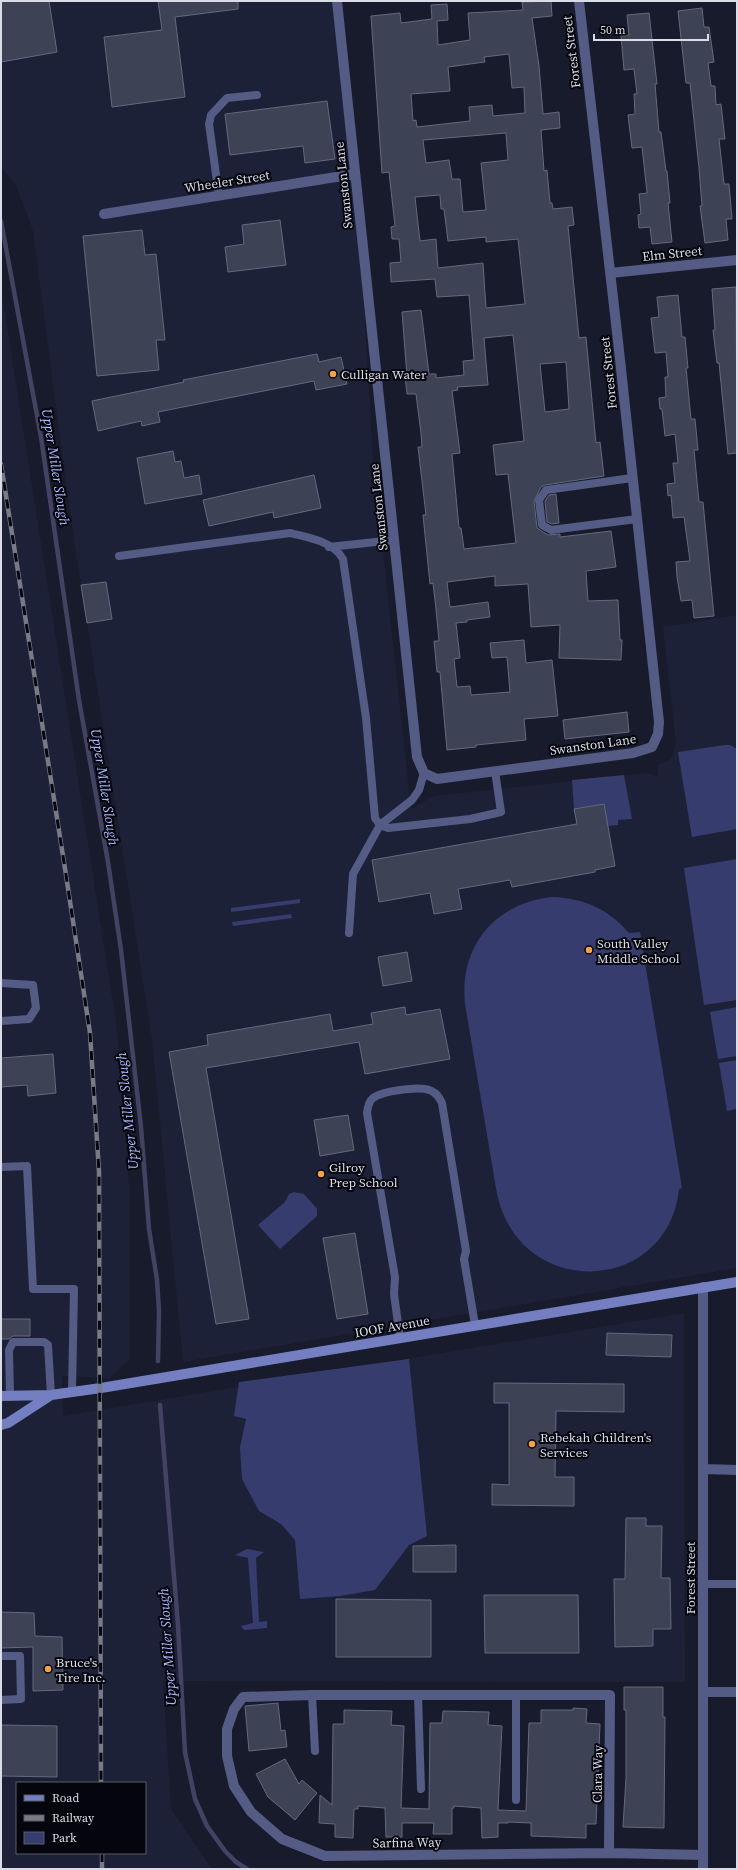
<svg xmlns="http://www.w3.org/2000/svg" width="738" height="1870" font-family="'Source Serif 4',serif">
<rect width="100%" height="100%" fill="#181b2b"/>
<path fill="#1d2138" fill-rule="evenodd" d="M1 1H340L357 186 373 460 411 809 433 796 649 773 658 777 657 765 669 760 673 755 676 742 663 627 737 615V1268L183 1362 152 1039 71 520 33 231 16 185 1 167Z
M1 288 117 1029 129 1186V1360L109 1378 62 1376 63 1416 684 1313 685 1682 163 1681 171 1809 212 1869H1ZM17 1783H145V1853H17Z"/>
<path fill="#363c6d" d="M725 745H730L737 749V829L692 837 678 752Z
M624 775 632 819 618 820V825L608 826 604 804 574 809 572 780Z
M737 859V1000L704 1005 684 868Z
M552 897C584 898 608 909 629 933L640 932 682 1188 679 1189C668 1295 520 1301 497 1194L465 1004C459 946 495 903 552 897Z
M300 899V903L231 912V908Z
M291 914 292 918 233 926 232 922Z
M737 1007V1056L718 1059 710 1012Z
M737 1060V1109L727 1111 719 1063Z
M294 1192 304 1194 317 1209V1216L280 1249 258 1225 285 1202 289 1194Z
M409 1359 427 1536 409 1545 375 1590 340 1596 300 1599 295 1540 281 1524 259 1511 242 1479 240 1447 246 1419 234 1416 239 1382Z
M247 1549 264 1552 256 1558 259 1622 267 1621V1628L244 1630 241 1626 253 1623 248 1558 235 1555Z"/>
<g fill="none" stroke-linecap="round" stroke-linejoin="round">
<path stroke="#444262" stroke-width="4.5" d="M1 221 41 437 79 700 108 862 121 950 141 1127 149 1229 157 1280 159 1311 158 1361
M160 1405 178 1625 185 1752 195 1799 207 1826 225 1851 236 1862 247 1869"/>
</g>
<path fill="#3e4255" stroke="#64697d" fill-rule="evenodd" d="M1 1H49L57 52 1 62Z
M158 1H238V9L175 17 185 97 112 107 104 37 162 30Z
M551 1 552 16 532 18 539 66 543 114 559 112 560 128 541 130 544 171 547 170 550 203H552L553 209 572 207 574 225 568 226 579 338 586 337 596 443 600 442 604 476 545 485 541 487 534 501 537 528 548 535 560 534V537L611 531 616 567 586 571 588 601 618 600 620 640H622L621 660 559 658 560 625 531 627 528 584 495 586V576L447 582 450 607 488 602 490 617 467 620V622L456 623 460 658 454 659 457 687 470 686 471 695 510 692 507 657 492 658 490 643 524 640 526 663 552 660 558 716 524 719 526 740 476 745V747L447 750 440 672H437L434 641H439L436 609 433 583 430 584 423 515H426L418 447H422L421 433 416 394H407L405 376H407L402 312 421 310 429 374H436V378L464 375 463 361 474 360 469 295 437 297 435 279 391 282 390 263 401 262 399 239H392L391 227 395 226 389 172 382 173 371 16 400 13 401 23 432 19 431 5 447 4 448 20 437 21 438 45 470 40 468 13 523 10 522 2ZM509 54 512 88 524 87 525 113 493 116 492 105 469 107 470 121 417 127 416 120 413 121 411 94 450 91 448 67 485 62 484 57ZM506 133 508 160 481 163 486 210 463 212 460 179H452L449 160 426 163 423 140ZM440 195 441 209H444L448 241 486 237V242L518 239 525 304 486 308 483 263 438 268 436 239 420 241 415 197ZM513 335 524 441 493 445 496 475 508 474 516 543 464 549 461 528H459L452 454 460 453 452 391 458 390 457 387 488 385 484 338ZM566 362 569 409 545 412 540 364Z
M702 8 704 27H709L714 62 708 63 711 86H715L716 105 721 104 723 122 725 139H719L724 184H729L732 219H726L728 240 705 243 700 206H702L699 168 690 83H686L678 11Z
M649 13 657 84H655L659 132H661L666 171H667L670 203H668L672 242 652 244 650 227 639 228 638 215 641 214 639 194 647 193 644 165 642 147 632 148 628 115 635 114 634 94H637L634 69 624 70 621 36 629 35 627 15Z
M327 101 335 159 305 163 303 146 230 155 225 114Z
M280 220 286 265 228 272 225 247 244 244 242 225Z
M142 230 145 255 156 254 165 340H156L159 370 97 376 83 236Z
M736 287 737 453 728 454 719 363H717L713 330H715L712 289Z
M678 295 682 337H685L688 368H686L691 419H695L698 450H694L699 502H703L714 616 694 618 692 600 681 601 677 577 676 562 690 561 684 517 673 518 671 495 668 496 667 484 675 483 673 463H678L675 434 665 436 662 409H660L659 398 666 397 665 377H668L666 352 655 353 651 318 659 317 657 297Z
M317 354 319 362 341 357 347 384 316 390 314 381 158 412 160 422 142 426 141 421 98 431 92 401 184 382 183 380Z
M173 451 175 462 181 461 184 478 199 475 202 494 145 504 137 458Z
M314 475 321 508 274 518 273 512 209 526 203 500Z
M556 494 559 523 552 524 547 522 545 501 549 495Z
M106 582 112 619 87 623 81 585Z
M627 712 629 732 565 739 563 720Z
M604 804 615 866 595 870V872L512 887 510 880 458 889 462 909 434 914 430 893 379 902 372 860 577 824 574 809Z
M407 952 412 981 383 986 378 957Z
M405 1007 406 1015 440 1009 450 1059 365 1074 359 1042 206 1068 249 1319 216 1324 169 1052 208 1045 207 1035 330 1014 333 1031 373 1024 371 1013Z
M53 1054 56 1093 28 1096 27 1085 1 1087V1058Z
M348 1115 354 1150 320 1156 314 1120Z
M355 1233 368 1314 337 1319 323 1238Z
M1 1319H30V1336H13L9 1339H1Z
M607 1333 672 1335 671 1357 606 1355Z
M494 1383 624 1384V1412L556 1411 555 1477H574V1506L492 1505V1484L509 1485V1403H494Z
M626 1518H646V1526H662L661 1578H670L671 1629H653V1646L615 1647 614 1579H625Z
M456 1545V1572H413V1546Z
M484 1595H578L579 1653H485Z
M336 1599 431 1600V1657H336Z
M1 1612 34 1613 35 1636 62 1637 63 1690 33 1691V1647L1 1648Z
M624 1687H663V1717H665L664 1828 623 1827 626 1778V1710H624Z
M278 1703 281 1731 285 1730 287 1747 249 1751 245 1706Z
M573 1708 587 1709 586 1723 600 1724 596 1824H586V1838L531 1836V1823L508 1822V1823H498V1837L482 1838 481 1808 454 1806V1808H452V1834H433L434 1823H402V1837H386L385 1808 358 1806V1809H354L353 1838 335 1837V1824L319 1823 320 1795 332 1805 333 1724H344V1710L392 1711 391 1725 404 1726 401 1808 429 1809 430 1723H442L443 1711 489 1712 488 1725 502 1726 498 1810 526 1811 529 1723H541V1710H573Z
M1 1725 57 1726V1777L1 1776Z
M285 1759 299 1784 302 1780 317 1793 295 1820 268 1797 256 1774Z"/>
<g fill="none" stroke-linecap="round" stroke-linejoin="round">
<path stroke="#545b85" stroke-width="8" d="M219 196 209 124 211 115 227 98 257 95
M632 478 546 490 539 500 542 525 551 530 637 519
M329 547 394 540
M119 556 290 533C308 537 334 542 343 559L366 718 375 818 380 825 388 828 470 819 501 812 495 771
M349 933 353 874 380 825 412 800 419 790 424 773
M1 983 33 985 36 1008 29 1019 1 1021
M1 1167 27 1166 33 1289H74L72 1391
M400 1338 394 1294 395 1277 367 1113C368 1107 368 1103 372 1099 380 1091 419 1086 429 1090 436 1092 439 1097 442 1103L466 1251 464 1259 475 1325
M10 1395 9 1350 13 1342H44L48 1345 51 1395
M704 1584H737
M1 1656H20L21 1699 1 1700
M312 1695 315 1751
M418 1695 421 1789
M516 1800V1695"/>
<path stroke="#545b85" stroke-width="10" d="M337 1 417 757 424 773 437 779 633 753 652 747 658 734 659 722 618 341 579 1
M104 214 355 174
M610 273 737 260
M703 1469 737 1470
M704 1692H737
M609 1853 610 1695H312L243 1697 234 1709 227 1729V1756L234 1786 251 1812 282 1839 325 1856 609 1853 703 1855
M703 1869V1287"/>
<path stroke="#747fc2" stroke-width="10" d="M1 1396 51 1395 101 1388 737 1282
M1 1425 8 1423 51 1395"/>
<g stroke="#787a88" stroke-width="4.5">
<path id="rail" d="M1 464 66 875 90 1033 99 1172 101 1783
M102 1853V1869"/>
</g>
<use href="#rail" stroke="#05060d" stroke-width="3" stroke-dasharray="9" stroke-linecap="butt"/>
</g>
<g fill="#f5a345" stroke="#05060d" stroke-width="1.5">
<circle cx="333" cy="374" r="4"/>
<circle cx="589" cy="950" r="4"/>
<circle cx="321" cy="1174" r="4"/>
<circle cx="532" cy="1444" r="4"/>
<circle cx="48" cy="1669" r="4"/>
</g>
<g text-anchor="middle" stroke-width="4" stroke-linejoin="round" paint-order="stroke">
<g font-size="13" fill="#dadce8" stroke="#05060d">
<text transform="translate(571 52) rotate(-97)" y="5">Forest Street</text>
<text transform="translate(227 181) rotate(-9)" y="5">Wheeler Street</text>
<text transform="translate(343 185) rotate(-96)" y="5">Swanston Lane</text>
<text transform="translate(672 253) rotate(-6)" y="5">Elm Street</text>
<text transform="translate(608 373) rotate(-96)" y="5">Forest Street</text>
<text transform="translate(378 507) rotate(-96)" y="5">Swanston Lane</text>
<text transform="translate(593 744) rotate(-8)" y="5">Swanston Lane</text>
<text transform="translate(392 1326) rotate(-10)" y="5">IOOF Avenue</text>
<text transform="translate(690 1578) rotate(-90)" y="5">Forest Street</text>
<text transform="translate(597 1774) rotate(-89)" y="5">Clara Way</text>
<text transform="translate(407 1842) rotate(-1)" y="5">Sarfina Way</text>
</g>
<g font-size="13" fill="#dadce8" stroke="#05060d" text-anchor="start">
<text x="341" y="379">Culligan Water</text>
<text x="597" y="948">South Valley<tspan x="597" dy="15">Middle School</tspan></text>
<text x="329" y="1172">Gilroy<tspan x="329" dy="15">Prep School</tspan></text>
<text x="540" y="1442">Rebekah Children's<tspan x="540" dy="15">Services</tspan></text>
<text x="56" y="1667">Bruce's<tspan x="56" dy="15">Tire Inc.</tspan></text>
</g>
<g font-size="14" font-style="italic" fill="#acb9fd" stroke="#05060d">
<text transform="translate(56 467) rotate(81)" y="5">Upper Miller Slough</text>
<text transform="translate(105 787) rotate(81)" y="5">Upper Miller Slough</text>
<text transform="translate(127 1111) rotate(-96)" y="5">Upper Miller Slough</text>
<text transform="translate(167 1647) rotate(-94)" y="5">Upper Miller Slough</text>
</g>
</g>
<rect width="738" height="1870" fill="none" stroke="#dadce8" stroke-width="4"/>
<rect x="16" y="1782" width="130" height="72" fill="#05060d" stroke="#5a5c65"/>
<rect x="24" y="1795" width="20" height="6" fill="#747fc2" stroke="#5a5c65"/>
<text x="52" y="1802" font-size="12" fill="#dadce8">Road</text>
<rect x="24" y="1815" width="20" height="6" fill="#787a88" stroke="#5a5c65"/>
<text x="52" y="1822" font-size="12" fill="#dadce8">Railway</text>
<rect x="24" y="1832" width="20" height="12" fill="#363c6d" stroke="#5a5c65"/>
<text x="52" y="1842" font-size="12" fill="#dadce8">Park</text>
<path d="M594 34v6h114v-6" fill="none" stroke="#dadce8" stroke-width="2"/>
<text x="600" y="34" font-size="12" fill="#dadce8" stroke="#05060d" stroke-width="3" paint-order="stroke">50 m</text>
</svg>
